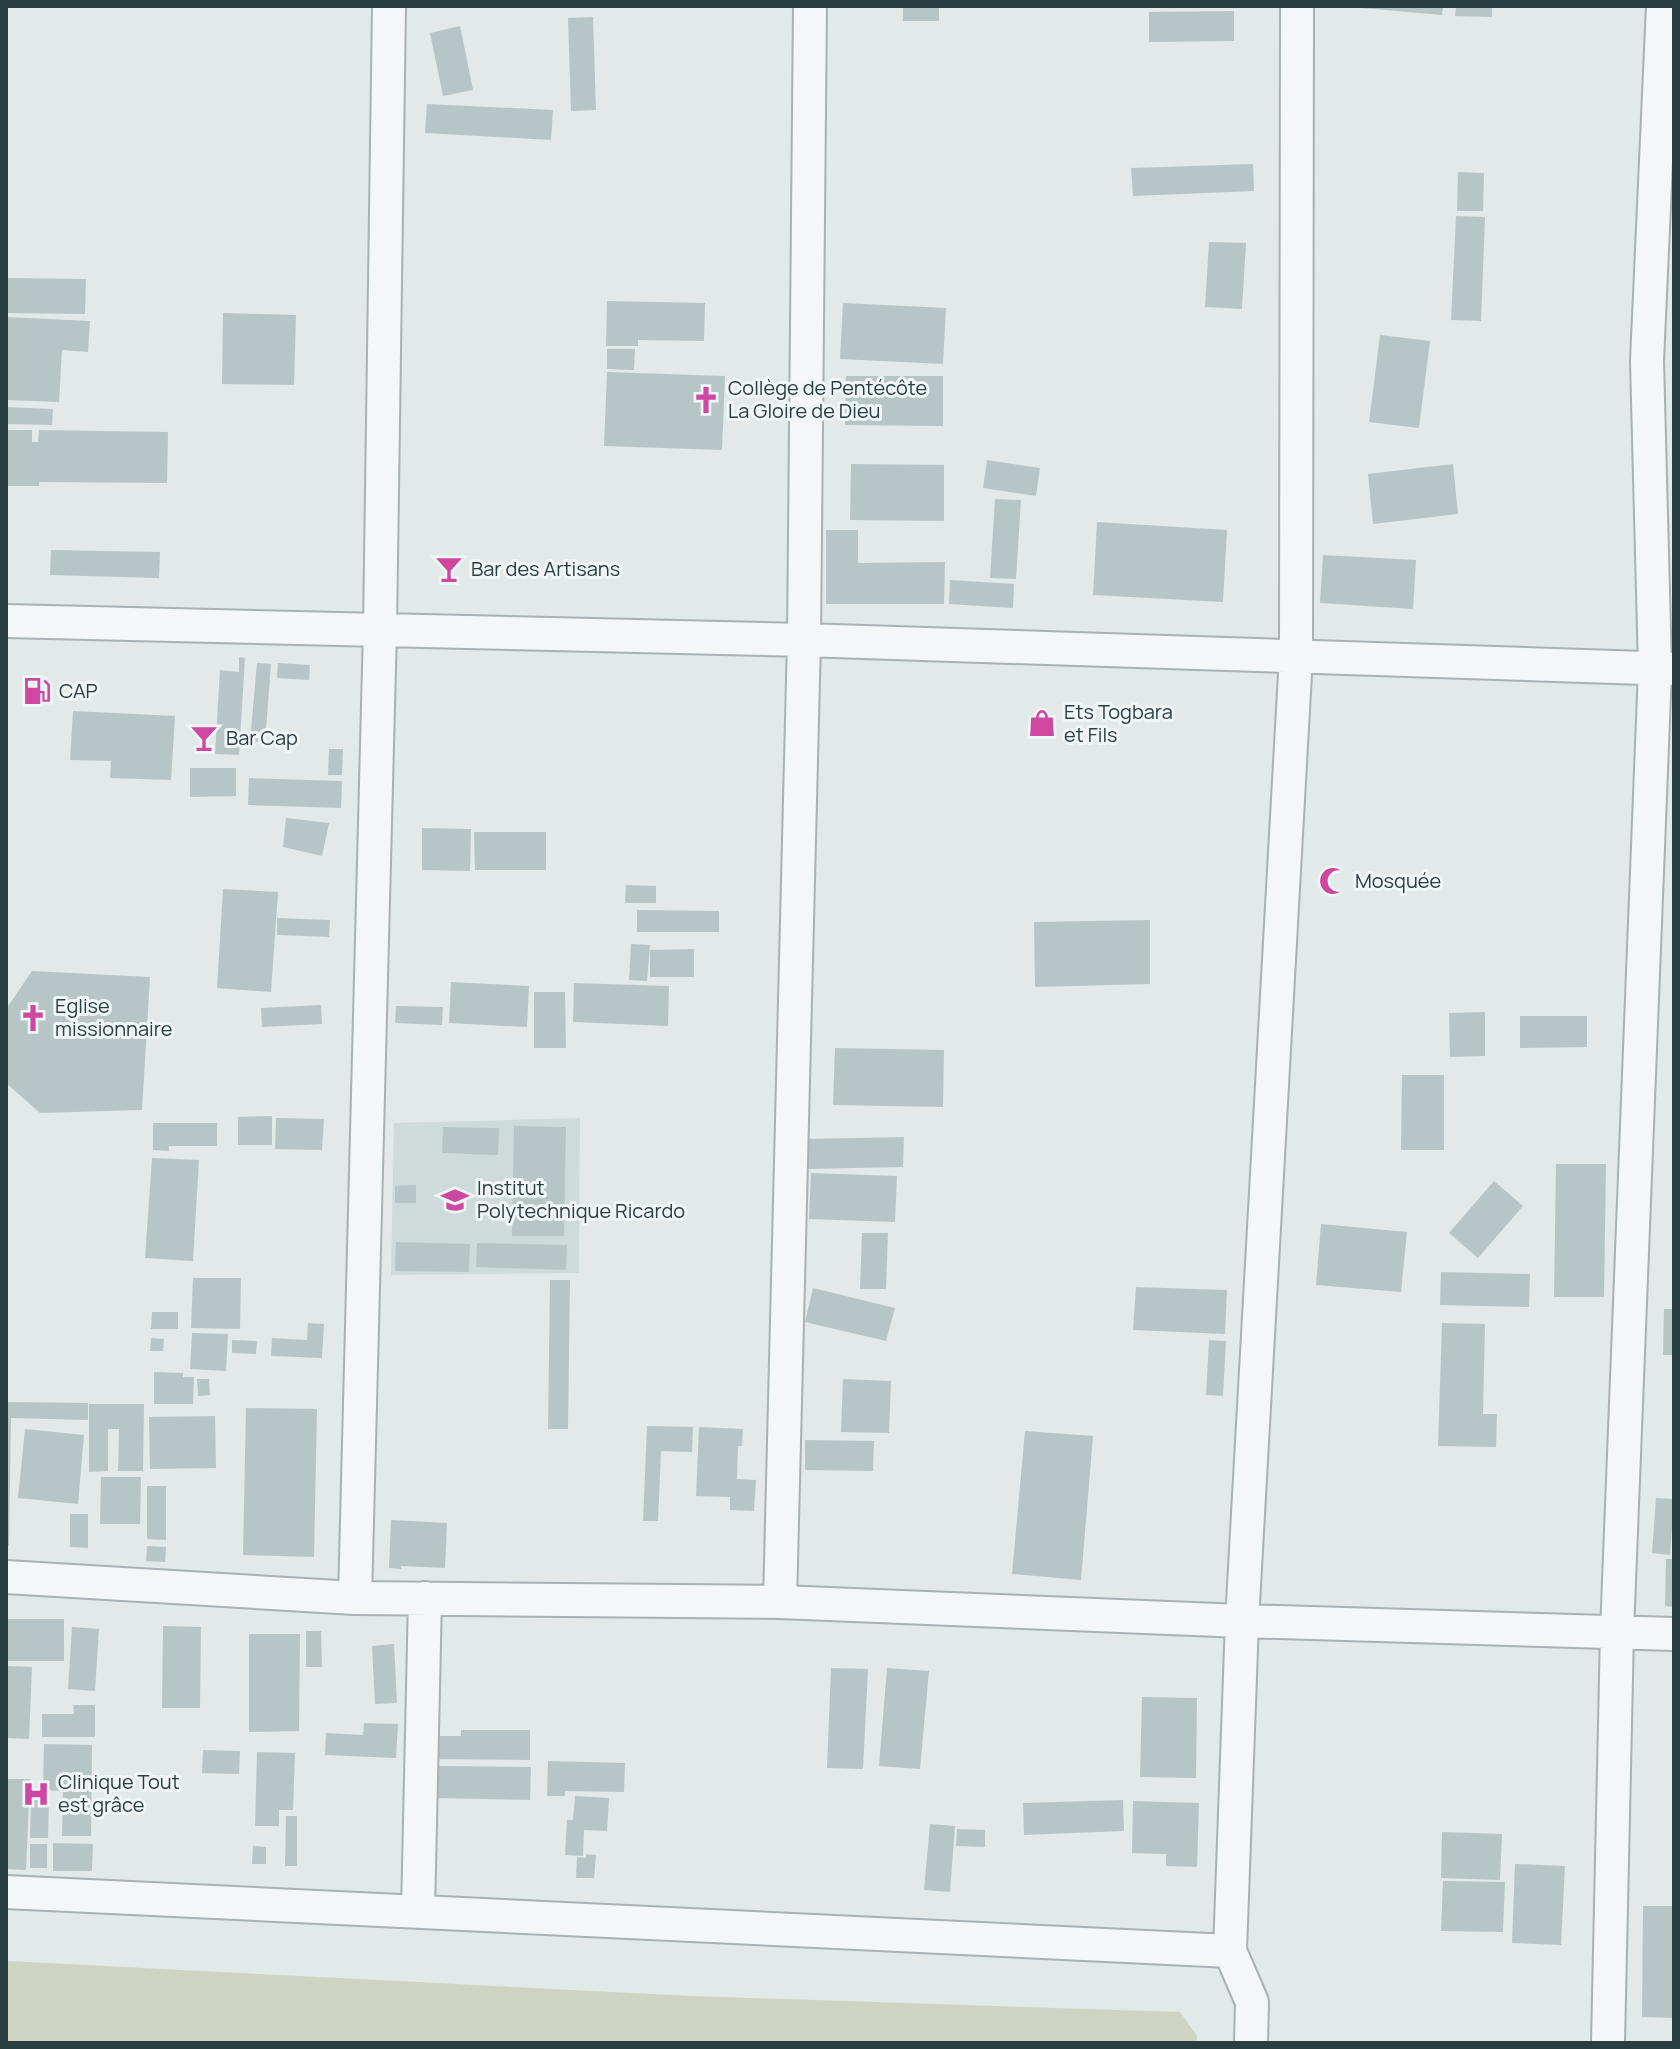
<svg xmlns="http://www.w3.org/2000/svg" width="1680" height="2049" font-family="Manrope,sans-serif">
<rect width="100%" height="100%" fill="#e1e9e9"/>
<path fill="#cfdadb" d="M580 1118 579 1273 391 1275 394 1123Z"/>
<path fill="#cfd3c2" d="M6 1961 691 1996 1180 2012 1197 2036 1196 2043H6Z"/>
<path fill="#b8c5c6" d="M903 6H939V21H903Z
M1363 6H1443L1442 15 1362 8Z
M1456 6H1492V17L1455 16Z
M1234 11V41L1149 42V12Z
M593 17 596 110 571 111 568 18Z
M460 26 473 90 443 96 430 33Z
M427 104 553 110 551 140 425 133Z
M1253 164 1254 191 1133 196 1131 168Z
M1458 172 1484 173 1483 211H1457Z
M1456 216 1485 217 1481 321 1451 320Z
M1209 242 1246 243 1242 309 1205 307Z
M6 278 86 279 85 314 6 313Z
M607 301 705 303 704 341 638 340V346H606Z
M843 303 946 308 943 364 840 359Z
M223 313 296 315 294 385 222 384Z
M6 317 90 321 88 352 62 350 59 402 6 400Z
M1380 335 1430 341 1419 428 1369 422Z
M607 349H635L634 370 607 369Z
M607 372 725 376 722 450 604 446Z
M846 376H943V426L845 425Z
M6 407 53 409 52 425 6 424Z
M6 430H32V442H38L39 430 168 432 167 483 39 482V486H6Z
M987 460 1040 468 1036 496 983 488Z
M851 464 944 465V521L850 520Z
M1453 464 1458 514 1373 524 1368 474Z
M995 499 1021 500 1016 579 990 578Z
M1097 522 1227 530 1223 602 1093 595Z
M826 530H858V563L945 562 944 604H826Z
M51 550 160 552 159 578 50 575Z
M1323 555 1416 560 1413 609 1320 603Z
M950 580 1014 584 1013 608 949 604Z
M239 657 245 658 239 755 215 754 220 670 239 672Z
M257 663 271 664 265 742 250 741Z
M278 663 310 665 309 680 277 678Z
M73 711 175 716 171 780 110 778 111 761 70 760Z
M329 749H343L342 775H328Z
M190 768H236V796L190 797Z
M249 778 342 781 341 808 248 805Z
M286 818 329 823 322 856 283 847Z
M422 828 471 829 470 871 422 870Z
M474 832H546V870H475Z
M626 885 656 886V903H625Z
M223 889 278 892 271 992 217 988Z
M637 910 719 911V932H637Z
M277 918 330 920 329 937 277 935Z
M1150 920V984L1035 987 1034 922Z
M631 944 650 945 647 981 629 980Z
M694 949V977H650V950Z
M32 971 150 977 142 1110 40 1113 6 1083V1009Z
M451 982 529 986 527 1027 449 1023Z
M574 983 669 986 668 1026 573 1022Z
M534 992H565L566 1048H534Z
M321 1005 322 1024 262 1027 261 1008Z
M396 1006 443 1007 442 1025 395 1023Z
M1485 1012V1056L1450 1057 1449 1013Z
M1520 1016H1587V1047L1520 1048Z
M835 1048 944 1050 943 1107 833 1105Z
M1402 1075H1444V1150H1401Z
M272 1116V1145H238V1117Z
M276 1118 324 1119 322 1150 275 1149Z
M153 1123H217V1146H169V1151L153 1150Z
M514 1126 566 1127 564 1236H512Z
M443 1127 499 1128 498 1155 442 1153Z
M904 1137 903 1167 808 1169V1139Z
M152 1158 199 1160 193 1261 145 1258Z
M1556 1164H1606L1604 1297H1554Z
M811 1173 897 1176 895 1222 809 1219Z
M1494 1181 1523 1206 1478 1258 1449 1233Z
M416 1185V1203H395V1186Z
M1321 1224 1407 1232 1401 1292 1316 1285Z
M862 1233H888L886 1289H860Z
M396 1242 470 1244 469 1272 395 1271Z
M477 1243 567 1245 566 1270 476 1267Z
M1441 1272 1530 1274 1529 1307 1440 1305Z
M193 1278H241L240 1329 191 1328Z
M550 1280H570L568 1429H548Z
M1136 1287 1227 1290 1225 1334 1133 1330Z
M813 1288 895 1308 886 1341 805 1322Z
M1664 1309H1674V1355H1663Z
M152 1312H178V1329H151Z
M308 1323 324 1324 322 1358 271 1356 272 1338 307 1340Z
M1442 1323 1485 1324 1483 1414H1497L1496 1447 1438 1446Z
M192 1333 228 1334 226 1371 190 1369Z
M151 1338 164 1339 163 1351H150Z
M232 1340 257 1341 256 1354 232 1353Z
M1209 1340 1226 1341 1223 1396 1206 1395Z
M154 1372 183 1373V1377H194L193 1404H154Z
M197 1379H209L210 1395 198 1396Z
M843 1379 891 1381 889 1433 841 1432Z
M6 1402 88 1403V1420L11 1418 9 1546H6Z
M89 1404H144L143 1471H118L119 1429H108V1471L89 1472Z
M246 1408 317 1409 314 1557 243 1555Z
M215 1416 216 1468 150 1469 149 1417Z
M647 1426 693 1427 692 1452 661 1451 658 1521H643Z
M699 1427 743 1429 742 1446H738L737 1479 756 1480 754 1511 730 1510V1497L696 1496Z
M25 1429 84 1435 78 1504 18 1498Z
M1025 1431 1093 1436 1081 1580 1012 1574Z
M805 1440 874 1441 873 1471 805 1470Z
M101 1477H141L140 1524H100Z
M147 1486H166V1540L147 1539Z
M1656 1498 1674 1499 1670 1555 1652 1553Z
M70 1514H88V1548L70 1547Z
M391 1520 447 1523 445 1568 401 1566V1569L389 1568Z
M147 1546 166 1547 165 1562 146 1561Z
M1666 1559H1674V1607L1665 1606Z
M6 1619H64V1661H6Z
M163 1626 201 1627 200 1708H162Z
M72 1627 99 1629 95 1691 68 1689Z
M306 1631H321L322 1667H306Z
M249 1634H300L299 1731 249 1732Z
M394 1644 397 1703 375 1704 372 1646Z
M6 1666 32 1667 29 1739 6 1738Z
M831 1668 868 1669 863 1769 827 1768Z
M887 1668 929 1671 920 1769 879 1766Z
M1142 1697 1197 1698 1196 1778 1140 1777Z
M73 1705H95V1737H42V1714H74Z
M364 1723 398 1724 396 1758 325 1755 326 1733 363 1735Z
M461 1730H530V1760L435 1759V1736H461Z
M44 1744 92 1745 91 1836H62L63 1791 43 1790Z
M203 1750 240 1751 239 1774 202 1773Z
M257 1752 295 1753 293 1810H279V1826H255Z
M548 1761 625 1763 624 1792 565 1791V1796H547Z
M436 1766 531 1767 530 1800 435 1798Z
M6 1779H30L26 1870 6 1869Z
M575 1796 609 1798 607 1831 584 1830 583 1856 565 1855 567 1820H573Z
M31 1800H49L48 1838H30Z
M1123 1800 1124 1831 1024 1835 1023 1803Z
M1133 1801 1199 1803 1197 1867 1166 1866V1854L1132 1853Z
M286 1816H297V1866H285Z
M930 1824 955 1826 950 1892 924 1890Z
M957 1829 985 1830V1847L956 1846Z
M1442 1832 1502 1834 1500 1880 1441 1878Z
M53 1843 93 1844 92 1871H53Z
M30 1844H47V1868H30Z
M253 1846 266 1847V1864H252Z
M586 1854 596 1855 594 1878H576L577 1857 586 1858Z
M1515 1864 1565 1866 1561 1945 1512 1943Z
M1443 1881 1505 1882 1503 1932 1441 1931Z
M1643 1906H1674V2018L1642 2017Z"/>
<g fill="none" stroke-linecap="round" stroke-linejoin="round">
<g stroke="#a6b2b3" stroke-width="36">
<path id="street" d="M6 621 804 640 1674 669
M6 1577 355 1598 780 1602 1242 1621 1674 1634
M355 1598 380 629 389 6
M780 1602 804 640 810 6
M6 1892 1230 1951 1252 2002 1251 2043
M418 1912 425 1598
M1230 1951 1242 1621 1296 656 1297 6
M1608 2043 1617 1632 1655 669 1647 361 1663 6"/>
</g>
<use href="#street" stroke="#f4f7f8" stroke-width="32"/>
</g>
<defs>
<g id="church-bare" transform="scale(2.16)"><path d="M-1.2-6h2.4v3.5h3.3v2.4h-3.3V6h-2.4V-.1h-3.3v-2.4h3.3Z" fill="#ce47a1" stroke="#f0f6f7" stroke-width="2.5" paint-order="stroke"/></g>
<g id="bar-bare" transform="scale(2.16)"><path d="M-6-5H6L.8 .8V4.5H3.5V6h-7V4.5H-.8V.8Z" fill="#ce47a1" stroke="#f0f6f7" stroke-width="2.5" paint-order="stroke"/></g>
<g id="fuel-bare" transform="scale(2.16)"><path d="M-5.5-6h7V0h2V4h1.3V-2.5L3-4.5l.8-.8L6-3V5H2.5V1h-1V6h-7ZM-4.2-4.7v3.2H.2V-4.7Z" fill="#ce47a1" stroke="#f0f6f7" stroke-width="2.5" paint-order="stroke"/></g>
<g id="shop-bare" transform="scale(2.16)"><path d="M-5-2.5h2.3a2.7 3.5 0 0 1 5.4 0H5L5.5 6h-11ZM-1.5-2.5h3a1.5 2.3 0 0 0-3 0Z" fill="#ce47a1" stroke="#f0f6f7" stroke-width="2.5" paint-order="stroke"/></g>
<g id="mosque-bare" transform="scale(2.16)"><path d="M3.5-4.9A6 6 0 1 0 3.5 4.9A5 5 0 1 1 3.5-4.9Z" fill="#ce47a1" stroke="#f0f6f7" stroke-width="2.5" paint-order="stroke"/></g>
<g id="school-bare" transform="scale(2.16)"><path d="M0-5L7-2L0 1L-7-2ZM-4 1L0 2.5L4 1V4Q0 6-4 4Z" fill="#ce47a1" stroke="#f0f6f7" stroke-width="2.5" paint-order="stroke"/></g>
<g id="hospital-bare" transform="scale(2.16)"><path d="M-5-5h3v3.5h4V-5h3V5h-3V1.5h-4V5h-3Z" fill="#ce47a1" stroke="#f0f6f7" stroke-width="2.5" paint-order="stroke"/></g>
</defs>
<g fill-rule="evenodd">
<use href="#church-bare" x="706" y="400"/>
<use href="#bar-bare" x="449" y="569"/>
<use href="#fuel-bare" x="37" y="691"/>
<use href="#shop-bare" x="1042" y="723"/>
<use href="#bar-bare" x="204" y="738"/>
<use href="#mosque-bare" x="1333" y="881"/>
<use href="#church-bare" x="33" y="1018"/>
<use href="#school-bare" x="455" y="1200"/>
<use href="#hospital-bare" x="36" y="1794"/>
</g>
<g text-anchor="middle" stroke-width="6" stroke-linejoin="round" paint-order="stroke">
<g font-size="20" fill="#293e41" stroke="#f0f6f7" text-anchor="start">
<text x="728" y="395">Collège de Pentécôte<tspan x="728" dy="23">La Gloire de Dieu</tspan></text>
<text x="471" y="576">Bar des Artisans</text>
<text x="59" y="698">CAP</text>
<text x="1064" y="719">Ets Togbara<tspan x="1064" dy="23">et Fils</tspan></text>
<text x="226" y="745">Bar Cap</text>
<text x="1355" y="888">Mosquée</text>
<text x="55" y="1013">Eglise<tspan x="55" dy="23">missionnaire</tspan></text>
<text x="477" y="1195">Institut<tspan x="477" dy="23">Polytechnique Ricardo</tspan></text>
<text x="58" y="1789">Clinique Tout<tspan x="58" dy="23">est grâce</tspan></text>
</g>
</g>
<rect width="1680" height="2049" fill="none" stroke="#293e41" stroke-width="16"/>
</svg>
